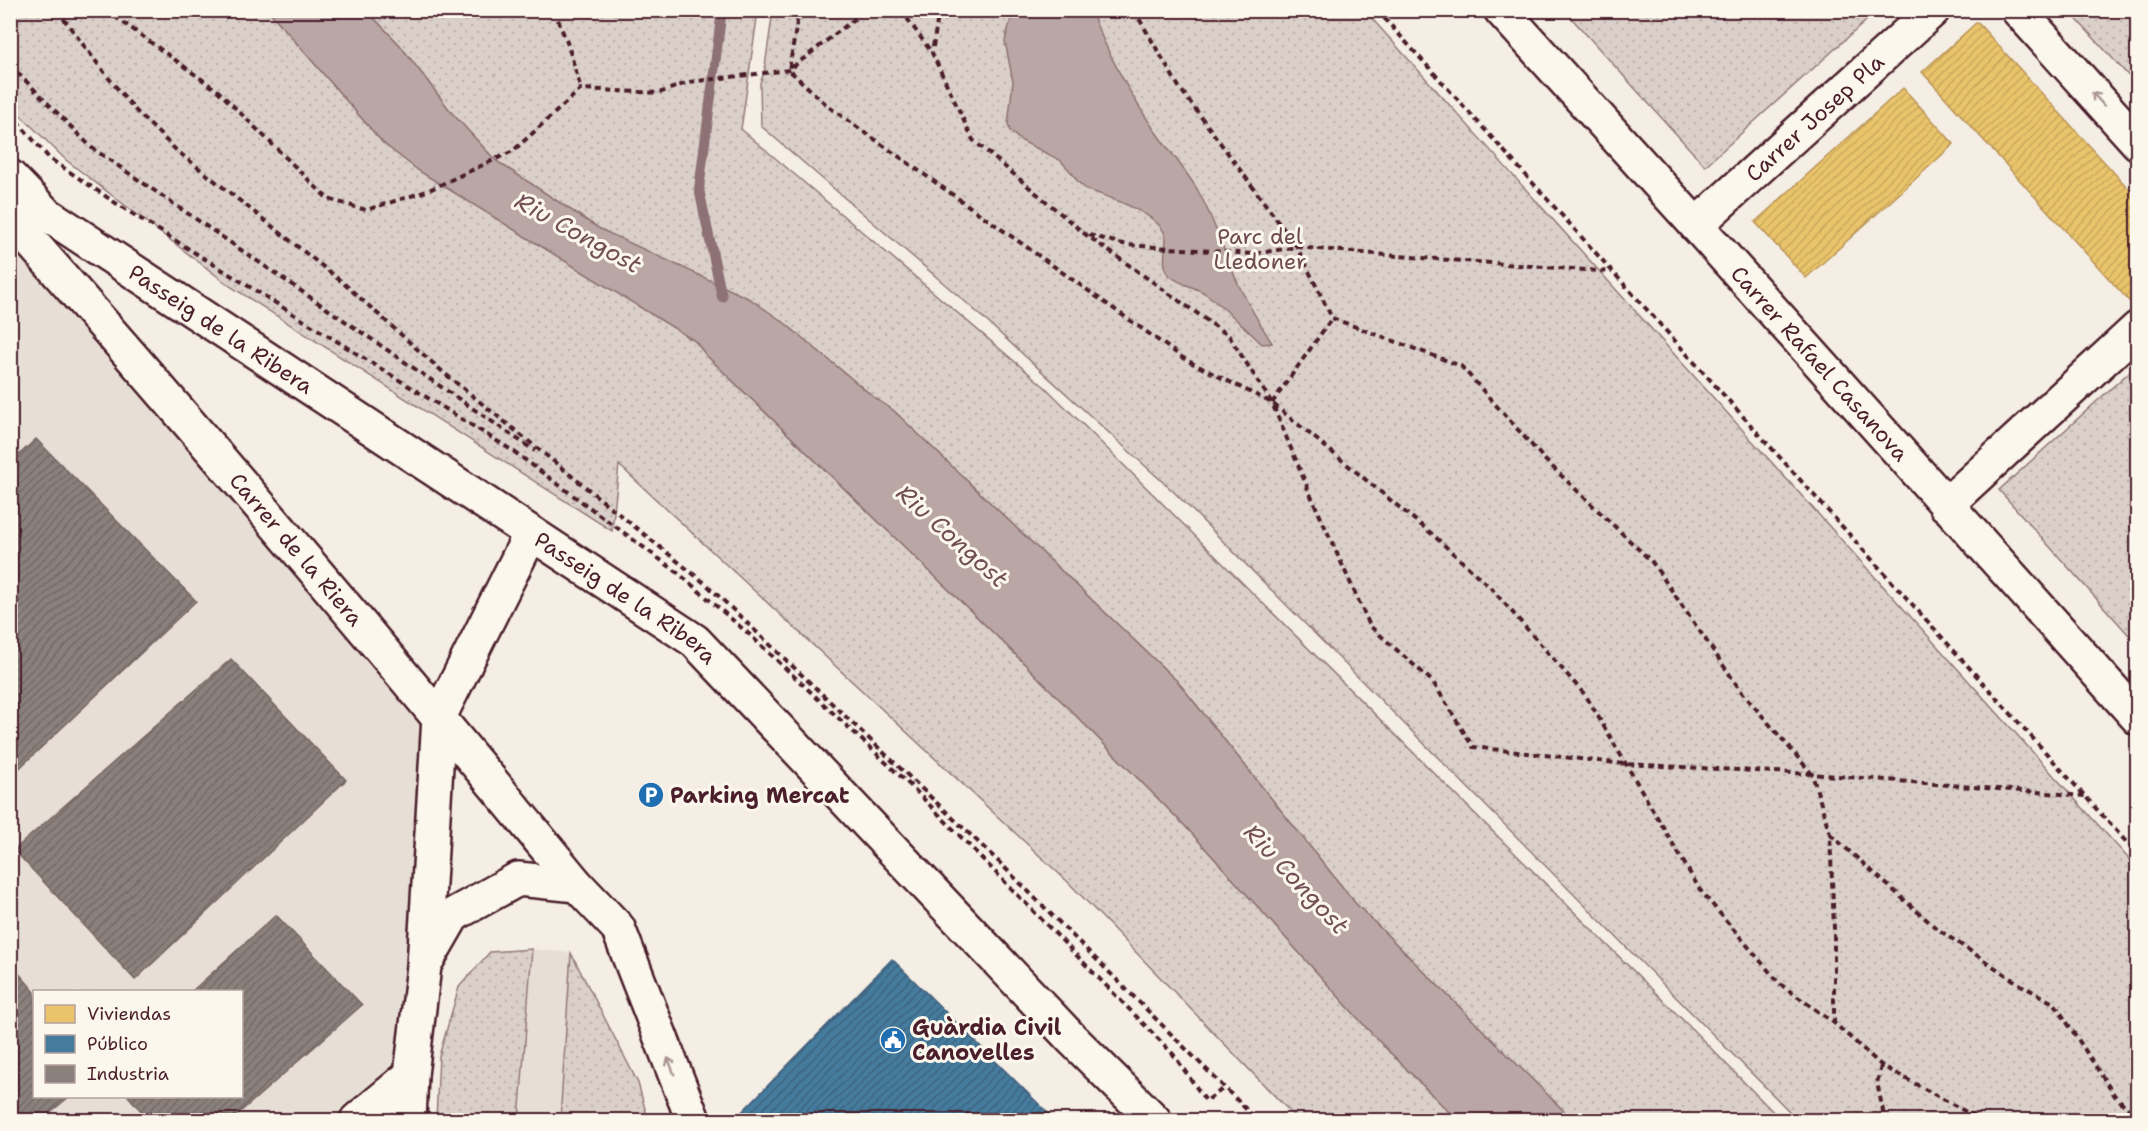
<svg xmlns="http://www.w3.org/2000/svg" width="2148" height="1131" font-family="'Shantell Sans',sans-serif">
<defs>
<pattern id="grass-dots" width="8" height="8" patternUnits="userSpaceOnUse" patternTransform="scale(1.5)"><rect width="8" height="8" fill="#dbd0c9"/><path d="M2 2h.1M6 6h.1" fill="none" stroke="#bdb2ad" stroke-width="1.8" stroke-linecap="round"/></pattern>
<pattern id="homes-hatch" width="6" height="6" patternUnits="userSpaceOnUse" patternTransform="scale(1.5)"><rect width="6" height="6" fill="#e9c46a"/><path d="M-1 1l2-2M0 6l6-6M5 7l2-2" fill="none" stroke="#c9a85c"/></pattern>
<pattern id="public-hatch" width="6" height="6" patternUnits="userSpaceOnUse" patternTransform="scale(1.5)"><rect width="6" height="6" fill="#457b9d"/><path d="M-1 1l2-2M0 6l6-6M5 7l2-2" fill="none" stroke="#3c6480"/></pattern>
<pattern id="industry-hatch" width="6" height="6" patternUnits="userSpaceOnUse" patternTransform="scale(1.5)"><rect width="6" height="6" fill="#8a817c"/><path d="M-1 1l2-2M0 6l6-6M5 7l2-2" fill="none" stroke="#736966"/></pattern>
</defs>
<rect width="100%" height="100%" fill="#f4eee4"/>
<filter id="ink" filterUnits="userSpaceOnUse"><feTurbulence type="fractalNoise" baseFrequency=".0167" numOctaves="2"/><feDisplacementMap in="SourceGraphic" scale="12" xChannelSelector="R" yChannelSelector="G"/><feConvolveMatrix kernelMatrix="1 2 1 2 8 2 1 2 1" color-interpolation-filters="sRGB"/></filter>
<g filter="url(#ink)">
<path fill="#e7dfd6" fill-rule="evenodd" d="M10 220 439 717 411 1075 357 1120H11ZM34 992H242V1096H34Z
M532 949 571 953 560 1120H519Z"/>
<path fill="url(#grass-dots)" stroke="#92787a" stroke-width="1.5" d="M10 11H269L383 143 419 171 695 341 706 355 1009 648 1186 827 1374 1036 1457 1120H1298L1068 882 619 465 612 531 230 286 66 160 11 106Z
M367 11H758L741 129 1046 388 1693 1030 1781 1120H1573L1356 904 1178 682 893 410 876 399 782 321 598 228 495 160 452 113 399 44Z
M773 11H1365L2137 868V1120H1798L1176 494 969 305 761 126 760 83 764 73Z
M1565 11H1877L1705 166Z
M2069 11H2137V85Z
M2137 365V644L1999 490Z
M532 949 519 1120H436L439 1056 459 987 490 952Z
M571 953 638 1083 648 1120H560Z"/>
<path fill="#baa7a5" stroke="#8d7174" stroke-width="1.5" d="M269 11H367L399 44 452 113 495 160 598 228 750 299 782 321 876 399 893 410 1178 682 1356 904 1573 1120H1457L1374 1036 1186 827 1009 648 706 355 695 341 419 171 383 143Z
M1013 11H1091C1107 52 1128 91 1153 128 1167 149 1185 168 1198 191 1214 219 1223 249 1236 279 1246 302 1259 322 1272 343L1262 344C1244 327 1226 309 1206 294 1194 286 1180 285 1169 275 1161 266 1166 249 1166 239 1164 214 1106 197 1086 189L1078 182 1072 173 1060 160 1020 140 1010 131 1008 124 1013 82 1005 41Z"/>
<path fill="url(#homes-hatch)" stroke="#b99257" stroke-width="1.5" d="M1977 22 2138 199V294L2129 301 1922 72Z
M1903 88 1954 144 1806 278 1755 222Z"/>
<path fill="url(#public-hatch)" stroke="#465f7b" stroke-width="1.5" d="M892 959 1055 1120H734Z"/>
<path fill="url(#industry-hatch)" stroke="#776464" stroke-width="1.5" d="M36 439 196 601 10 777V463Z
M231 659 346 780 135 980 14 850Z
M276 915 362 1005 231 1120H149L128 1096H242V992H191Z
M10 963 35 992 34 1096H70L41 1120H10Z"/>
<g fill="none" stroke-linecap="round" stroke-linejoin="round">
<path stroke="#8d7174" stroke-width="10" d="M722 10 699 189 722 297"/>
<g stroke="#4a1f2b" stroke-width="38">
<g id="minor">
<path id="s1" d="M1501 10 1696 225 2138 718"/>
<path d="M2018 10 2138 143"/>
<path id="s2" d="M10 177 45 213 695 641 1071 1038 1154 1120"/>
<path id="s3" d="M10 218C204 437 392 660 577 885"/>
<path id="s4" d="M1696 225 1933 10"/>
<path d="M1946 505 2138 328"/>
<path d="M427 960 453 915 518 879 577 885 618 928 693 1120"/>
<path d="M357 1120 411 1075"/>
<path d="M409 1120 411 1075 424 966 439 717 531 533"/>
</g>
</g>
<path stroke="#4a1f2b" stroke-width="4" stroke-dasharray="6 4.5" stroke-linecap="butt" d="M57 10 107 76 137 112 176 150 341 281 444 373 707 585 997 860 1257 1120
M106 10 218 91 328 199 366 210 427 191 513 151 581 89 659 93 689 82 789 70 866 10
M554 10 568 45 581 89
M799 10 789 70 829 107 1186 360 1272 403 1432 534 1491 588 1586 696 1700 890 1780 984 1834 1023 1881 1065 1981 1120
M901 10 932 53
M939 10 932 53 973 140 1085 234 1229 336 1272 403 1311 496 1370 626 1433 682 1473 747 1625 764 1812 774 2085 796
M1134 10 1179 87 1297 247 1332 318 1461 366 1545 460 1652 562 1741 691 1812 774 1830 834 1834 928V1022
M1377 10 2138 855
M10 65 92 148 535 451
M10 113 49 158 120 206 513 451 677 572 750 635 913 788 1173 1054 1206 1101 1224 1088
M1089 235 1127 245 1253 254 1297 247 1397 256 1612 272
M1272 403 1332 318
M1830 834 1936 928 2021 985 2055 1004 2115 1096 2138 1118
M1881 1066 1877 1083 1885 1120"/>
<use href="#minor" stroke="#fbf7ec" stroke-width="33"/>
</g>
<defs><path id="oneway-shaft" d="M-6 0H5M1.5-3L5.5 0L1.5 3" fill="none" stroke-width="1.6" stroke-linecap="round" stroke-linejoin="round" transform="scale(1.5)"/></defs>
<g stroke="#ab9695">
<use href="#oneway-shaft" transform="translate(2098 99) rotate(-132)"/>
<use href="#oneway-shaft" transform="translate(671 1066) rotate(-111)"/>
</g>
</g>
<defs>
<g id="parking-disc" transform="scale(1.35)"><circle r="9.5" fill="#1f6fb2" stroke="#fbf7ec"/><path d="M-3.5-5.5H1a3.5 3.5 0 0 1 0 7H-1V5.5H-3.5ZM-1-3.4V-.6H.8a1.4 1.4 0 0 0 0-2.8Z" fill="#fff"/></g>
<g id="civic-disc" transform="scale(1.35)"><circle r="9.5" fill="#1f6fb2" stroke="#fbf7ec"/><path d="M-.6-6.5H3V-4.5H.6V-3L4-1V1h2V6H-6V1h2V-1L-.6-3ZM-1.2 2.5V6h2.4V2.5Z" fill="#fff"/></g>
</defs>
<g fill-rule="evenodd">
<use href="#parking-disc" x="651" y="795"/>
<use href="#civic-disc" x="893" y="1040"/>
</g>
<g text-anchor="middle" stroke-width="6" stroke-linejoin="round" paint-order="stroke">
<g font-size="22" fill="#4a1f2b" stroke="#fbf7ec">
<text dy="8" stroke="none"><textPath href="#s4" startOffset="160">Carrer Josep Pla</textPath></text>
<text dy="8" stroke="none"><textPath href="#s2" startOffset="261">Passeig de la Ribera</textPath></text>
<text dy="8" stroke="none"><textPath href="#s1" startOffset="476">Carrer Rafael Casanova</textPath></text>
<text dy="8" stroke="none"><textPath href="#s3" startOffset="438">Carrer de la Riera</textPath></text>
<text dy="8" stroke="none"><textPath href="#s2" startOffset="747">Passeig de la Ribera</textPath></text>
</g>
<g font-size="22" fill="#6e4b52" stroke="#fbf7ec">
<text x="1260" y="244">Parc del<tspan x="1260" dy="25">Lledoner</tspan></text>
</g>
<g font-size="22" font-weight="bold" fill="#4a1f2b" stroke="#fbf7ec" text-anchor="start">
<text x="670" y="803">Parking Mercat</text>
<text x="912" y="1035">Guàrdia Civil<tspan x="912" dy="25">Canovelles</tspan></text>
</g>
<g font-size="24" font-style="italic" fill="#714f56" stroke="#fbf7ec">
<text transform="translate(578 233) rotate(29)" y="8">Riu Congost</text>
<text transform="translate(952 536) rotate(42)" y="8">Riu Congost</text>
<text transform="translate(1296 879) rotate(47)" y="8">Riu Congost</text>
</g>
</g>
<rect width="2148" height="1131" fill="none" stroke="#fbf7ec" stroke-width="36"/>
<rect x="18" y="18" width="2112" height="1095" fill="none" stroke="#4a1f2b" stroke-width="2" filter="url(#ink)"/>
<rect x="33" y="990" width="210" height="108" fill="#fbf7ec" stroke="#b4a19f" stroke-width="1.5"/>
<rect x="45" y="1005" width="30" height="18" fill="#e9c46a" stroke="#b4a19f" stroke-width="1.5"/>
<text x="87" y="1020" font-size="18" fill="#4a1f2b">Viviendas</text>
<rect x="45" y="1035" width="30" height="18" fill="#457b9d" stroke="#b4a19f" stroke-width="1.5"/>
<text x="87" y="1050" font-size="18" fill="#4a1f2b">Público</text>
<rect x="45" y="1065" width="30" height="18" fill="#8a817c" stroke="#b4a19f" stroke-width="1.5"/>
<text x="87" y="1080" font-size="18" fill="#4a1f2b">Industria</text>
</svg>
